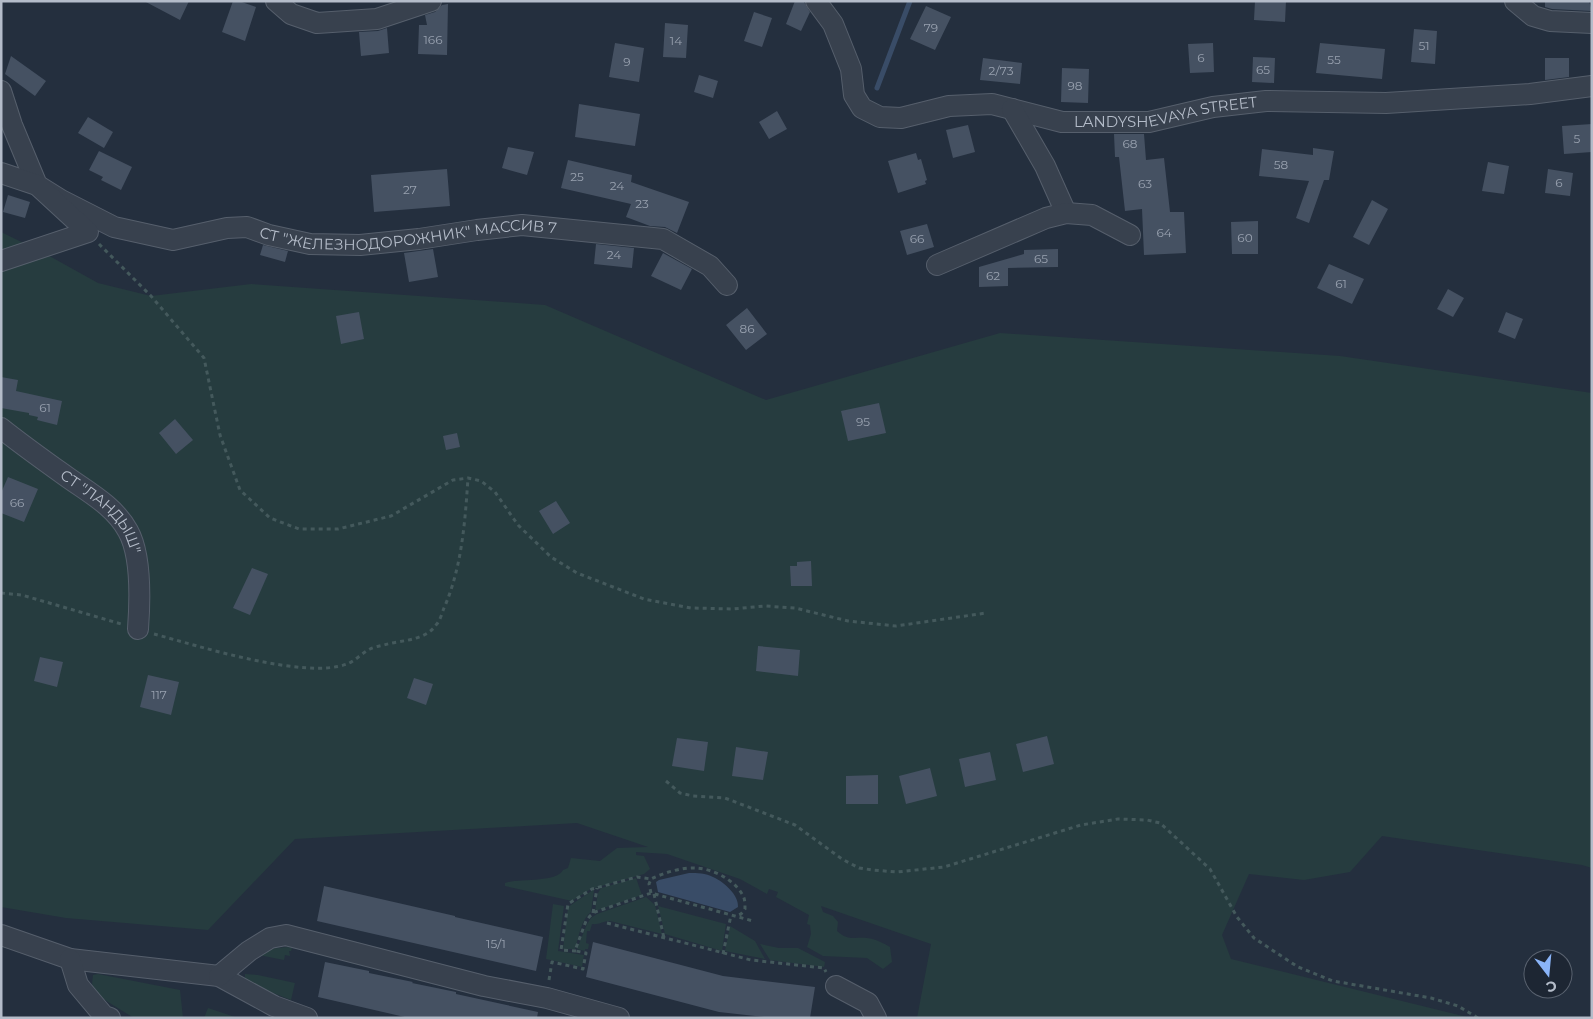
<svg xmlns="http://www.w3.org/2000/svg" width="1593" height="1019" font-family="Montserrat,sans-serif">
<rect width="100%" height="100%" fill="#242f3e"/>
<path fill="#263c3f" d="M1 232 44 253 98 283 151 296 251 284 545 305 766 400 1000 333 1340 356 1592 393V868L1582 865 1382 836 1350 872 1304 880 1249 874 1222 935 1231 959 1471 1018H917L931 944 821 906 823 912 833 916 838 922 837 931C848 941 854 937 867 938 876 939 883 943 890 947L892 962 883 969 867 958 823 956 807 947 811 934 810 925 807 924 809 915 776 897 778 892 769 889 767 894 740 879 667 854 636 852V855L644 856 650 869 644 874 591 889 572 901 505 886V883C519 878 557 883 563 870L568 868 571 858 600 861 617 848 648 847 577 823 295 839 208 930 66 918 1 907Z
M636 878 642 895 595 911 598 893 601 888Z
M593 890H594L591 912C581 920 579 936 575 949H563L568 907Z
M646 897 655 905 662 934 610 921C603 921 599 925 592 924L590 931H587L586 943 589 944 588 949H585V951L577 949 587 924 591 918 597 914Z
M553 904 564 906 558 951 584 955 582 967 546 959Z
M658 906 726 924 722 951 665 934Z
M730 926 755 941 765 959 725 951Z
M760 944 779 948H798L825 962 824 967 770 960Z
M287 947 292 948 291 951H289L290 956 285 955 284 960 259 955 269 949Z
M98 974 180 990 183 1018H134L108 1002 95 993 92 984 93 975Z
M245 974 258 975 295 983 291 1000 245 982Z
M208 1008 238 1018H204Z"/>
<path fill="#394c67" d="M689 873C697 873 706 873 713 877 724 882 739 895 738 907L730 912 658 892 656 882 659 880Z"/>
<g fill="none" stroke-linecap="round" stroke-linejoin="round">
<path stroke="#394c67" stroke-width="5" d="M877 88 910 1"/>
</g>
<path fill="#455162" d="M144 1H189L180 20Z
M233 1H239L256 7 245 41 222 32Z
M795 1 804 2 810 12 801 31 786 24Z
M1255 1H1286L1285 22 1254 20Z
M1545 1H1589L1592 11 1552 9 1545 7Z
M448 4 447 55 418 54 419 25H427L425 15 435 12 442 5Z
M926 6 951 17 935 50 910 39Z
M754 12 772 18 762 47 744 41Z
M665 23 688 25 686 58 663 57Z
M387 28 389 53 361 56 359 32 378 31Z
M1414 29 1437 31 1435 64 1411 62Z
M615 43 644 48 639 82 609 77Z
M1213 43 1214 72 1190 73 1188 44Z
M1320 43 1385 49 1382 79 1316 73Z
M11 56 46 81 35 96 5 74Z
M1253 57 1275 58 1274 83 1252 82Z
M983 58 1022 63 1020 84 980 80Z
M1545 58H1569V77L1545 80Z
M1062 68 1089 69 1088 103 1061 102Z
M699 75 718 81 713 98 694 92Z
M579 104 640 114 635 146 575 137Z
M777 111 787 129 769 139 759 122Z
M88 117 113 132 104 148 78 133Z
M1592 124V152L1564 154 1562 126Z
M968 125 975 152 953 158 946 130Z
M1114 134H1144L1146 160 1164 158 1170 212H1184L1186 253 1144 255 1142 209 1125 211 1119 157H1115Z
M508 147 534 152 527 175 502 168Z
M1313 148 1334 151 1329 180H1324L1309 223 1296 218 1309 181 1259 176 1262 149 1313 155Z
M99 151 132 167 121 190 101 180 103 177 89 170Z
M916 153 918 160 921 159 927 180 925 181 926 184 898 193 888 161Z
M568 160 632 175 631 182 689 202 677 233 665 227 650 226 626 217 631 204 561 188Z
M1488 162 1509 166 1504 194 1482 191Z
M447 169 450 206 374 212 371 175Z
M1548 169 1573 173 1570 196 1545 193Z
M8 195 30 202 25 218 3 212Z
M1372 200 1388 209 1369 245 1353 237Z
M1258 221V254H1232L1231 222Z
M927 224 934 247 907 255 900 231Z
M596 244 634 248 632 268 594 264Z
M263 245 288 251 285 262 260 255Z
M433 249 438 277 409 282 404 253Z
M1058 249V267L1008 268V286L979 287V267L1024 254V250Z
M663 253 692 269 681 290 651 276Z
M1329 264 1364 279 1352 304 1317 288Z
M1448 289 1464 298 1453 317 1437 309Z
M747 308 767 334 746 350 726 325Z
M359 312 364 339 341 344 336 316Z
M1506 312 1523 319 1515 339 1498 332Z
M1 377 18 380 16 391 62 401 57 425 37 420 38 417 29 415V413L1 408Z
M879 403 886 433 848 441 841 411Z
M175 419 193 440 176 454 159 433Z
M457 433 460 447 446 450 443 436Z
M8 477 38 489 24 522 1 513V493Z
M556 501 570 523 553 534 539 511Z
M811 561 812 586H791L790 566H797V562Z
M252 568 268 574 250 615 233 608Z
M758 646 800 650 798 676 756 671Z
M40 657 63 662 57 687 34 681Z
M148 675 179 682 171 715 140 707Z
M414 678 433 684 426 705 407 698Z
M1047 736 1054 764 1023 772 1016 744Z
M677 738 708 742 704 771 672 766Z
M736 747 768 752 763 780 732 776Z
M990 752 996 780 965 787 959 759Z
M930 768 937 796 906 804 899 776Z
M878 775V804H846V776Z
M324 886 455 916V917L543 937 536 971 317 921Z
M593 942 723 976 815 987 810 1018H774L719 1012 586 977Z
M325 962 369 971V973L413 982 412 983 456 992V994L538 1012 537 1018H409L318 997Z"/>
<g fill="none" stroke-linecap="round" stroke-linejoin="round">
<g stroke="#565f6c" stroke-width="22">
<g id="minor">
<path d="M276 1 291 14 317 23 377 19 431 1"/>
<path id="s1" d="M816 1 833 24 851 69 854 95 862 108 880 117 901 118 949 106 992 104 1062 122H1149L1213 107 1266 101 1386 103 1530 94 1592 86"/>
<path d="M1515 1 1533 16 1550 21 1592 23"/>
<path id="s2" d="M1 91 12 125 37 185 61 200 114 227 173 240 227 228 247 227 269 235 310 244 360 245 419 239 477 230 522 225 663 239 710 266 727 285"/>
<path d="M1012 109 1045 166 1066 213"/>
<path d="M1 173 37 185 88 232 1 261"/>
<path d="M937 265 1046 218 1066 213 1092 215 1130 235"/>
<path id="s3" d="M1 428C21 444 42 459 63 474 86 491 114 505 128 531 142 556 140 602 138 629"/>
<path d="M1 935 70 959 219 976 274 1006 307 1018"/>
<path d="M70 959 78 985 104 1016 110 1018"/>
<path d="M219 976 249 951 270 938 286 935 484 986 547 998 619 1018"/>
<path d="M836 986 868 1003 876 1018"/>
</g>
</g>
<path stroke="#44595c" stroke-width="3" stroke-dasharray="4 4" stroke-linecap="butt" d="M99 244 151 296 204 358 220 435 240 490 270 518 299 529H338L391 516 453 480 468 478 481 481 495 492 518 525 551 557 577 573 644 599 691 608 733 609 765 606 795 608 848 621 896 626 986 613
M1 593 22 595 121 624
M154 634C199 646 304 680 347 664 355 661 362 653 370 649 374 647 379 646 384 645 401 640 425 641 436 625 440 621 442 613 444 608 462 567 465 522 468 478
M666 781 680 793 693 796 725 798 795 825 842 859 859 868 873 870 897 872 944 867 1081 825 1118 819 1147 820 1160 823 1210 869 1237 917 1254 938 1298 967 1333 981 1431 998 1458 1006 1478 1018
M651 893 649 884 651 879C663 873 682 867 696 868 714 869 737 881 744 898 745 901 745 906 745 909L741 914 736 916
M654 894 664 938
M593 913 597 888
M607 923 751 960 824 968 826 972
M576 951 561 950 568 904 592 889 637 877 651 879
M723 954 731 915
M549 980 552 962 583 969 586 953 576 951V948L586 921 590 916 595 912 651 893 753 921"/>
<use href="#minor" stroke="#38414e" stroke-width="20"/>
</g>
<g text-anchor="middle" stroke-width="5" stroke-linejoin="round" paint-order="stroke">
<g font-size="12" fill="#98a1af">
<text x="931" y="32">79</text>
<text x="433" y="44">166</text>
<text x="676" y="45">14</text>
<text x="1424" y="50">51</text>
<text x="1201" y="62">6</text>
<text x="1334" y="64">55</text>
<text x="627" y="66">9</text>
<text x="1263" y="74">65</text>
<text x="1001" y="75">2/73</text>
<text x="1075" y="90">98</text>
<text x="1577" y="143">5</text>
<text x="1130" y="148">68</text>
<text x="1281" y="169">58</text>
<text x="577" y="181">25</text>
<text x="1559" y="187">6</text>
<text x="1145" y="188">63</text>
<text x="617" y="190">24</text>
<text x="410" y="194">27</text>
<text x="642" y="208">23</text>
<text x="1164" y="237">64</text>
<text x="1245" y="242">60</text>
<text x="917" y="243">66</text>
<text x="614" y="259">24</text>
<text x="1041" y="263">65</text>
<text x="993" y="280">62</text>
<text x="1341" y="288">61</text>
<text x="747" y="333">86</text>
<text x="45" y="412">61</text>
<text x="863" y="426">95</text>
<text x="17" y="507">66</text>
<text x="159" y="699">117</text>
<text x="496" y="948">15/1</text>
</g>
<g font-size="15" fill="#b4bcc9" stroke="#1d2633">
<text dy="5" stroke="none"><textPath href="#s1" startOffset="429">LANDYSHEVAYA STREET</textPath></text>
<text dy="5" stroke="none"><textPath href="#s2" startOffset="488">СТ "ЖЕЛЕЗНОДОРОЖНИК" МАССИВ 7</textPath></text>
<text dy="5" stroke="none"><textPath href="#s3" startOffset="132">СТ "ЛАНДЫШ"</textPath></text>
</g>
</g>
<rect width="1593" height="1019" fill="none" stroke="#b4bcc9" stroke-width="5"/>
<g transform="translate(1548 974) rotate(164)"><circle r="24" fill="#1d2633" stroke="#59626f"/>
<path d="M0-4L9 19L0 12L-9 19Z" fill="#8ab4f8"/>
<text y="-8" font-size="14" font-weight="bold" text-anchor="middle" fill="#b4bcc9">С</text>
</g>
</svg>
